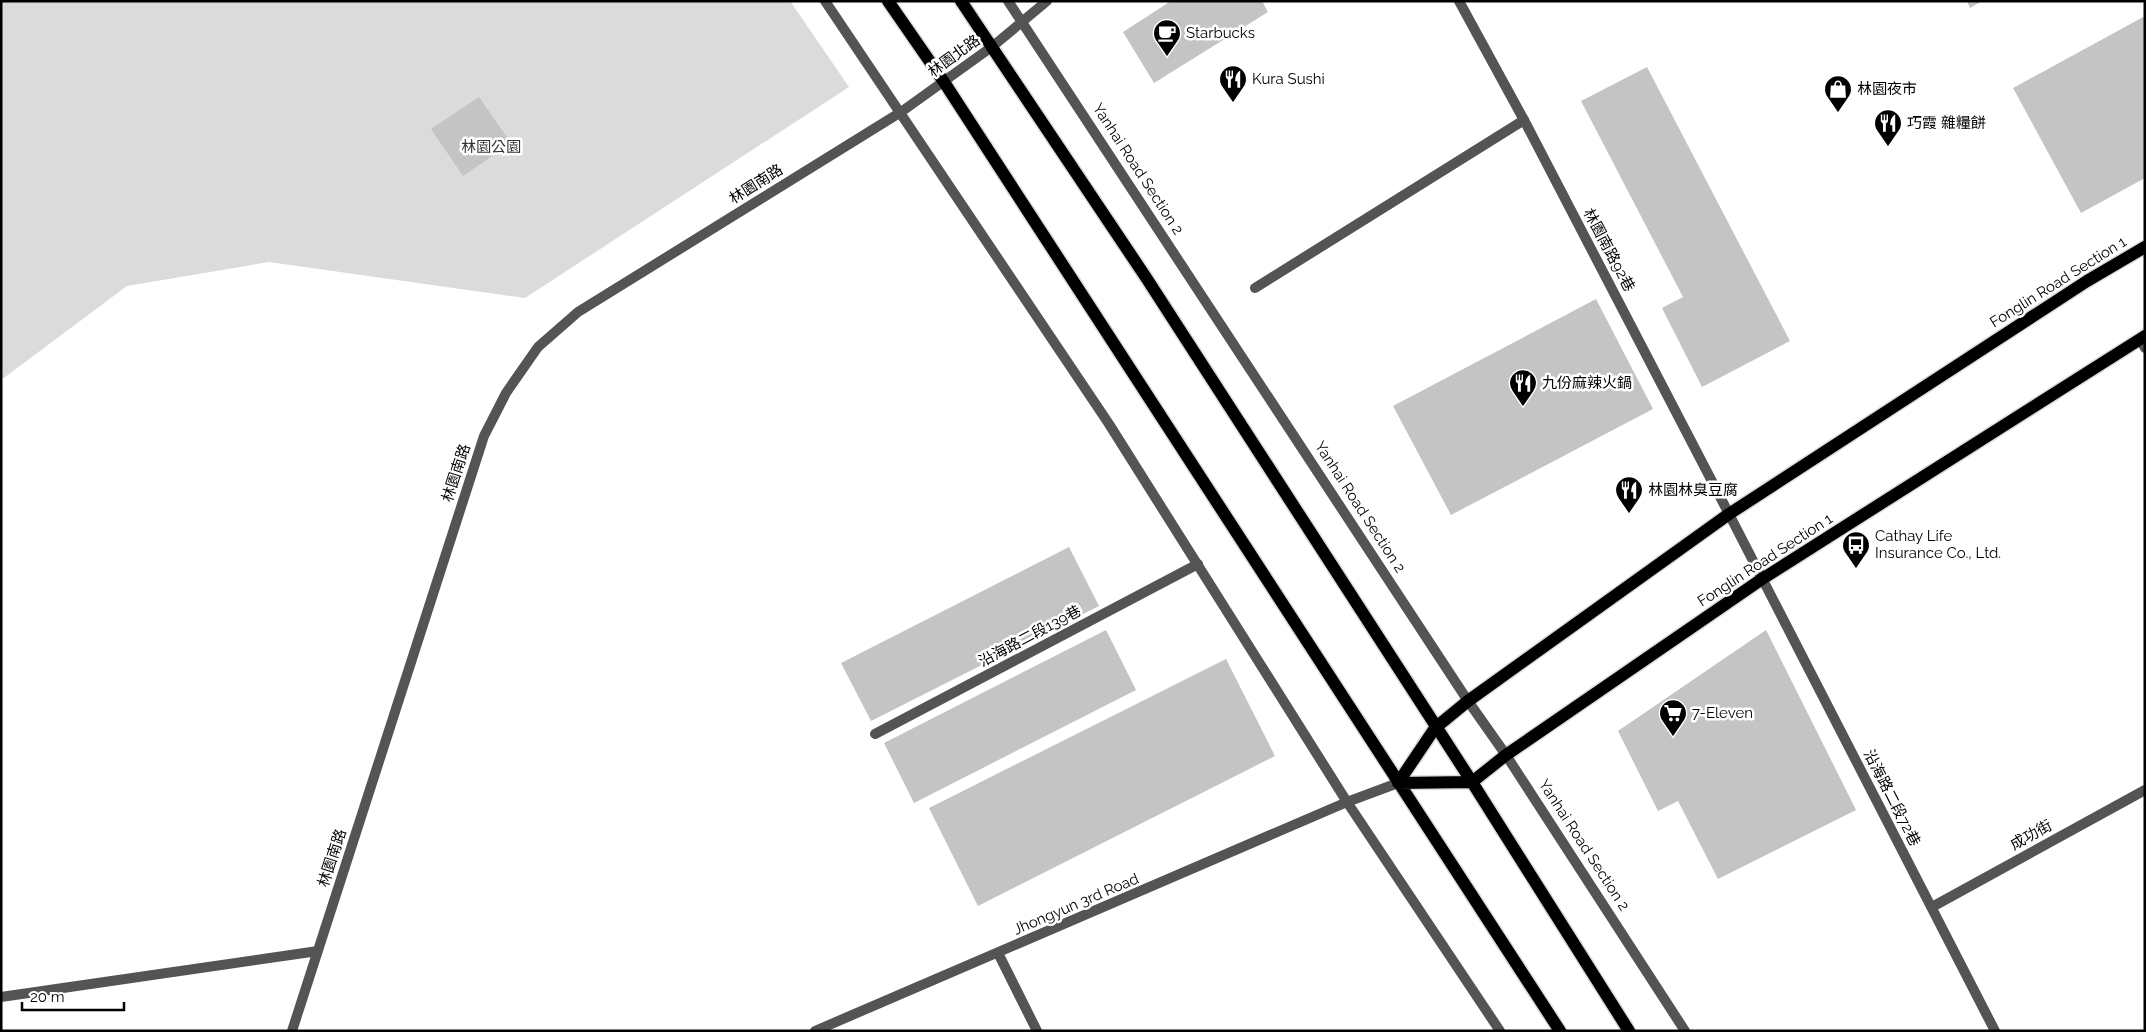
<svg xmlns="http://www.w3.org/2000/svg" width="2146" height="1032" font-family="Raleway,'Noto Sans TC',sans-serif">
<rect width="100%" height="100%" fill="#fff"/>
<path fill="#dbdbdb" d="M1 1H790L849 87 525 298 269 262 127 286 1 380Z"/>
<path fill="#c4c4c4" d="M1171 1H1262L1268 12 1154 83 1123 32Z
M1967 1H1982L1970 8Z
M2145 16V178L2081 213 2013 88Z
M1647 67 1790 341 1702 387 1662 308 1683 297 1581 101Z
M479 97 511 143 463 176 431 129Z
M1596 299 1653 409 1451 515 1393 406Z
M1069 547 1099 606 871 721 841 663Z
M1106 630 1136 690 914 803 884 743Z
M1766 630 1856 810 1718 879 1678 801 1658 811 1618 731Z
M1226 659 1275 756 978 906 929 808Z"/>
<g fill="none" stroke-linecap="round" stroke-linejoin="round">
<g stroke="#dbdbdb" stroke-width="15">
<path id="primary" d="M888 1 944 82 1560 1031
M961 1 1147 279 1472 782 1629 1031
M1398 783 1435 728 1468 701 1729 514 2087 281 2145 247
M1398 783 1472 782 1506 755 1762 579 2145 336"/>
</g>
<path stroke="#545454" stroke-width="10" d="M1255 288 1524 120
M2140 339 2145 348
M875 734 1198 564
M1 997 318 951
M292 1031 484 436 506 393 538 347 578 312 901 112"/>
<path stroke="#545454" stroke-width="10" d="M825 1 1109 424 1347 802 1500 1031
M1008 1 1468 701 1506 755 1685 1031
M1459 1 1524 120 1729 514 1995 1031
M901 112 993 46 1047 1
M1932 907 2145 790
M998 953 1037 1031"/>
<path stroke="#545454" stroke-width="10" d="M815 1031 1347 802 1398 783"/>
<use href="#primary" stroke="#000" stroke-width="12"/>
</g>
<defs>
<g id="cafe-pin" transform="scale(1.4375)"><path d="M0 17L-7.5 6A9.5 9.5 0 1 1 7.5 6Z" fill="#000" stroke="#fff"/><path d="M-5.5-4.5H6V0H3Q3 3.5 0 3.5H-2.5Q-5.5 3.5-5.5 0ZM3-3.2v2h1.7v-2ZM-6 4.5H4V6H-6Z" fill="#fff"/></g>
<g id="restaurant-pin" transform="scale(1.4375)"><path d="M0 17L-7.5 6A9.5 9.5 0 1 1 7.5 6Z" fill="#000" stroke="#fff"/><path d="M-5-6h1v4h1v-4h1v4h1v-4h1v5L-1.5 .5V6h-2V.5L-5-1ZM5-6V6H3V1.5H1.5Q1.5-4 5-6Z" fill="#fff"/></g>
<g id="shop-pin" transform="scale(1.4375)"><path d="M0 17L-7.5 6A9.5 9.5 0 1 1 7.5 6Z" fill="#000" stroke="#fff"/><path d="M-5-2.5h2.3a2.7 3.5 0 0 1 5.4 0H5L5.5 6h-11ZM-1.5-2.5h3a1.5 2.3 0 0 0-3 0Z" fill="#fff"/></g>
<g id="bus-pin" transform="scale(1.4375)"><path d="M0 17L-7.5 6A9.5 9.5 0 1 1 7.5 6Z" fill="#000" stroke="#fff"/><path d="M-5-6H5V4H4V6H2V4H-2V6H-4V4H-5ZM-3.5-4V0h7V-4ZM-3.5 1.2v1.5H-2V1.2ZM2 1.2v1.5H3.5V1.2Z" fill="#fff"/></g>
<g id="supermarket-pin" transform="scale(1.4375)"><path d="M0 17L-7.5 6A9.5 9.5 0 1 1 7.5 6Z" fill="#000" stroke="#fff"/><path d="M-6-5.5h2.5l.6 2H6L4.5 2H-2.5L-4.4-4H-6ZM-1.5 3.2a1.3 1.3 0 1 0 .1 0ZM3 3.2a1.3 1.3 0 1 0 .1 0Z" fill="#fff"/></g>
</defs>
<g fill-rule="evenodd">
<use href="#cafe-pin" x="1167" y="33"/>
<use href="#restaurant-pin" x="1233" y="79"/>
<use href="#shop-pin" x="1838" y="89"/>
<use href="#restaurant-pin" x="1888" y="123"/>
<use href="#restaurant-pin" x="1523" y="383"/>
<use href="#restaurant-pin" x="1629" y="490"/>
<use href="#bus-pin" x="1856" y="545"/>
<use href="#supermarket-pin" x="1673" y="713"/>
</g>
<g text-anchor="middle" stroke-width="5" stroke-linejoin="round" paint-order="stroke">
<g font-size="15" fill="#000" stroke="#fff" text-anchor="start">
<text x="1186" y="38">Starbucks</text>
<text x="1252" y="84">Kura Sushi</text>
<text x="1857" y="94">林園夜市</text>
<text x="1907" y="128">巧霞 雜糧餅</text>
<text x="1542" y="388">九份麻辣火鍋</text>
<text x="1648" y="495">林園林臭豆腐</text>
<text x="1875" y="541">Cathay Life<tspan x="1875" dy="17">Insurance Co., Ltd.</tspan></text>
<text x="1692" y="718">7-Eleven</text>
</g>
<g font-size="15" fill="#000" stroke="#fff">
<text transform="translate(954 56) rotate(-36)" y="5">林園北路</text>
<text transform="translate(1138 169) rotate(57)" y="5">Yanhai Road Section 2</text>
<text transform="translate(756 184) rotate(-32)" y="5">林園南路</text>
<text transform="translate(1609 250) rotate(62)" y="5">林園南路92巷</text>
<text transform="translate(2058 282) rotate(-32)" y="5">Fonglin Road Section 1</text>
<text transform="translate(456 473) rotate(-72)" y="5">林園南路</text>
<text transform="translate(1360 507) rotate(57)" y="5">Yanhai Road Section 2</text>
<text transform="translate(1765 560) rotate(-33)" y="5">Fonglin Road Section 1</text>
<text transform="translate(1030 636) rotate(-28)" y="5">沿海路二段139巷</text>
<text transform="translate(1892 798) rotate(63)" y="5">沿海路二段72巷</text>
<text transform="translate(2031 835) rotate(-29)" y="5">成功街</text>
<text transform="translate(1584 845) rotate(57)" y="5">Yanhai Road Section 2</text>
<text transform="translate(332 858) rotate(-72)" y="5">林園南路</text>
<text transform="translate(1076 904) rotate(-23)" y="5">Jhongyun 3rd Road</text>
</g>
<g font-size="15" fill="#323232" stroke="#fff">
<text x="491" y="152">林園公園</text>
</g>
</g>
<rect width="2146" height="1032" fill="none" stroke="#000000" stroke-width="5"/>
<path d="M22 1002v8h102v-8" fill="none" stroke="#000000" stroke-width="2.5"/>
<text x="30" y="1002" font-size="15" fill="#000000" stroke="#ffffff" stroke-width="4" paint-order="stroke">20 m</text>
</svg>
